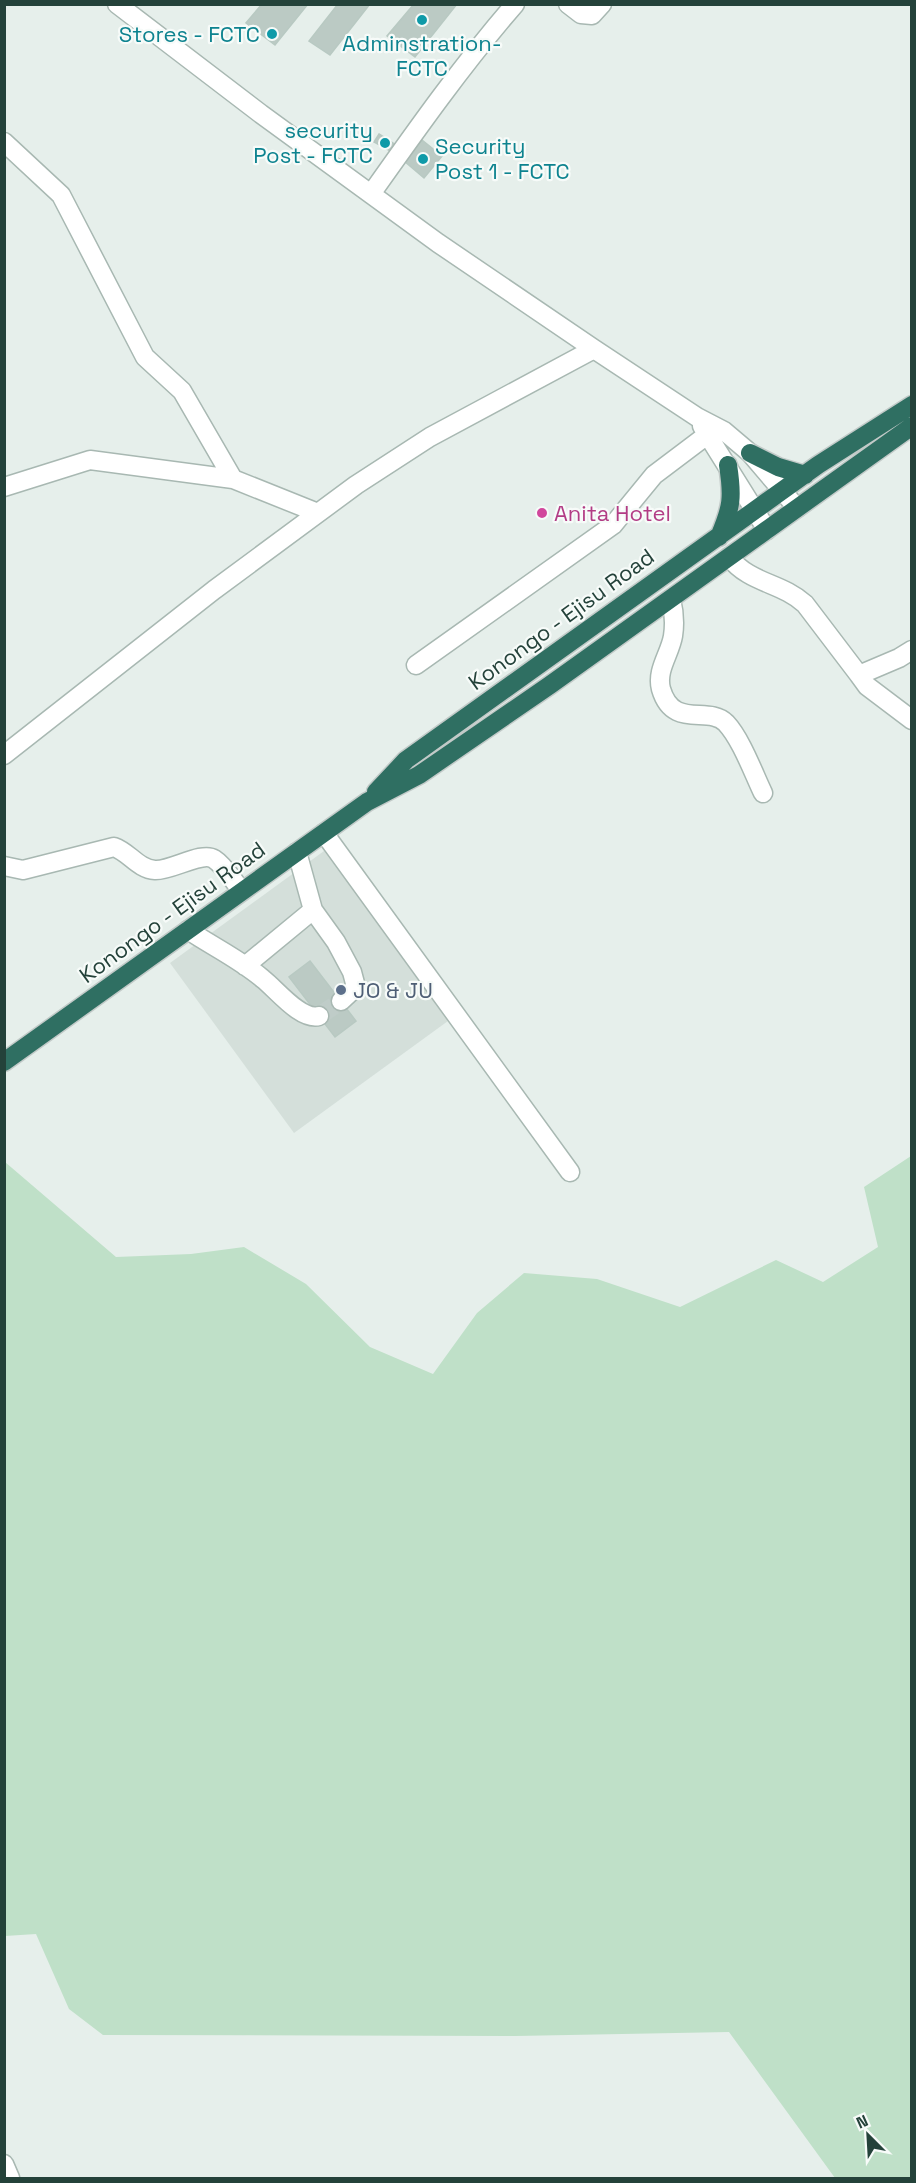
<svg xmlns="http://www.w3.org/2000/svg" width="916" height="2183" font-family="'Space Grotesk',sans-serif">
<rect width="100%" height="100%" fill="#e6efeb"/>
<path fill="#d4dfda" d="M324 851 448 1021 294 1133 170 963Z"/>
<path fill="#bfe0c8" d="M911 1156V2178H835L729 2032 515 2036 103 2035 69 2009 36 1934 5 1936V1162L116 1257 191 1254 244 1247 306 1284 370 1347 433 1374 477 1313 524 1273 597 1279 680 1307 776 1260 823 1282 878 1247 864 1187Z"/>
<path fill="#bbcac4" stroke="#b8c9c2" stroke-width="1.5" d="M262 4H308L275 45 246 23Z
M338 4H370L330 55 309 41Z
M414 4H457L415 57 387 36Z
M379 134 396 145 392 152 374 142Z
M422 140 442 156 424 178 404 161Z
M310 961 356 1021 335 1037 289 977Z"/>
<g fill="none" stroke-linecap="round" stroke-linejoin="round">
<path stroke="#bfccc8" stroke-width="18" stroke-dasharray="18 9" stroke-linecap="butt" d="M319 1016 341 1001"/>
<g stroke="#a8b8b2" stroke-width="21">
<path id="minor" d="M117 4 261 114 438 243 594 349 697 417 724 431 750 453 797 508
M568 4 581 14 592 15 602 4
M4 142 61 195 145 357 182 391 233 479 318 513
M371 194C417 129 463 64 515 4
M702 426 767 530
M4 487 90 460 233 479
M729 557C750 584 781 582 805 604L859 675 899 658 912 650
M671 599C674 611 675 623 673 636 670 654 656 670 661 689 673 730 708 705 726 723 741 739 753 772 763 793
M416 665 613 525 654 475 707 435
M859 675 867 686 912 720
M4 755 214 590 356 485 430 437 594 349
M324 833 570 1172
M297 852 313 910 336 942 352 972 356 987 341 1001
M4 866 23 870 114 847C129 852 138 869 155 870 171 871 202 851 214 859 225 866 233 881 242 891
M188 930C212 946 241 960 263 979 277 990 301 1021 319 1016
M245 966 313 910
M4 2164 10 2178"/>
</g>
<g stroke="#c2cac8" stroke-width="21">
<path id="highway" d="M750 453 778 467 805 475
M719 537C732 507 733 497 728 465
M376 792 406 760 818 465 912 405
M4 1062 367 802 419 775 550 685 912 426"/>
</g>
<use href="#minor" stroke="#fff" stroke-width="18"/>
<use href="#highway" stroke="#2f6f62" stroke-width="18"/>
</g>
<g fill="#0f9aa8" stroke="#f7fbf9" stroke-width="2">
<circle cx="422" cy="20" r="6"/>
<circle cx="272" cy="34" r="6"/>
<circle cx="385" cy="143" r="6"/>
<circle cx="423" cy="159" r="6"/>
</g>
<circle fill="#d1479c" stroke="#f7fbf9" stroke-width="2" cx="542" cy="513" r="6"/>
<circle fill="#5c6f8a" stroke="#f7fbf9" stroke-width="2" cx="341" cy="990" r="6"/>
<g text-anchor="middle" stroke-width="4.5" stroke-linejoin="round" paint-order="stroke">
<g font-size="22" fill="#0d838f" stroke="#f7fbf9" text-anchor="end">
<text x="260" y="42">Stores - FCTC</text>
<text x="422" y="51" text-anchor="middle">Adminstration-<tspan x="422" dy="25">FCTC</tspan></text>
<text x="373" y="138">security<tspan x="373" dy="25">Post - FCTC</tspan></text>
<text x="435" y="154" text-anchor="start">Security<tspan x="435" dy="25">Post 1 - FCTC</tspan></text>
</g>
<g font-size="22" fill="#b23c85" stroke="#f7fbf9" text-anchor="start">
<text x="554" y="521">Anita Hotel</text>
</g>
<g font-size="22" fill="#24423a" stroke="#f7fbf9">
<text transform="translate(561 619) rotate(-36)" y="8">Konongo - Ejisu Road</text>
<text transform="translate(172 912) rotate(-36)" y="8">Konongo - Ejisu Road</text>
</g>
<g font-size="22" fill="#4e5e75" stroke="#f7fbf9" text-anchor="start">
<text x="353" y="998">JO &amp; JU</text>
</g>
</g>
<rect width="916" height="2183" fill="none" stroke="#24423a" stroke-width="12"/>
<g transform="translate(868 2135) rotate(336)" stroke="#f7fbf9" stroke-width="4.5" paint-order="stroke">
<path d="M0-4.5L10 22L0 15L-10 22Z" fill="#24423a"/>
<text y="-9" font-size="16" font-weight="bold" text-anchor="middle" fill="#24423a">N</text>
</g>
</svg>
